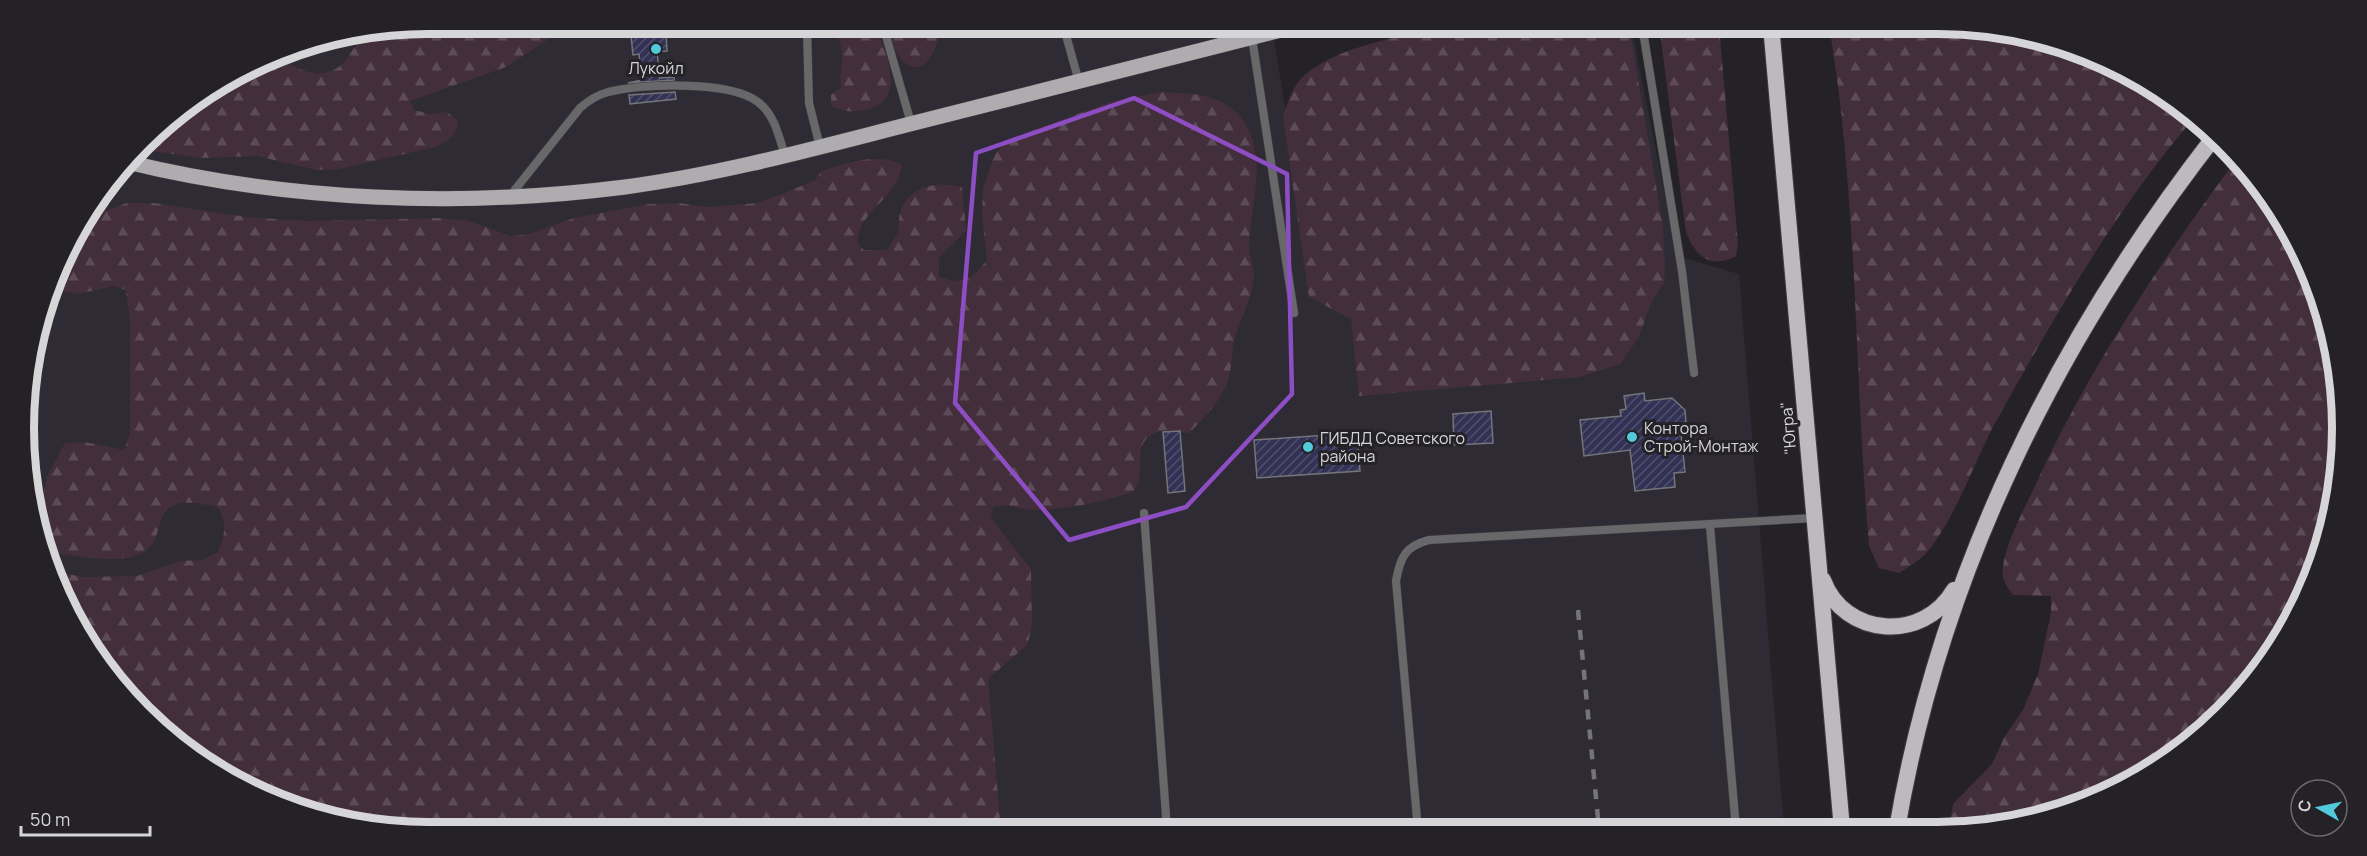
<svg xmlns="http://www.w3.org/2000/svg" width="2367" height="856" font-family="Manrope,sans-serif">
<defs>
<pattern id="forest-firs" width="22" height="20" patternUnits="userSpaceOnUse" patternTransform="scale(1.5)"><rect width="22" height="20" fill="#432e3c"/><path d="M5 1l3.5 6h-7zM16 11l3.5 6h-7z" fill="#5d4b57"/></pattern>
<pattern id="building-hatch" width="6" height="6" patternUnits="userSpaceOnUse" patternTransform="scale(1.5)"><rect width="6" height="6" fill="#333255"/><path d="M-1 1l2-2M0 6l6-6M5 7l2-2" fill="none" stroke="#504f6d"/></pattern>
</defs>
<rect width="100%" height="100%" fill="#242226"/>
<path fill="#2e2b34" d="M1631 25 1677 256 1739 274 1784 829 428 832 324 818 203 764 142 713 92 653 38 532 25 455 27 376 66 249 107 182 161 124 274 55 350 32 1205 28 1207 31 1220 27H1272L1285 108 1621 26Z"/>
<path fill="url(#forest-firs)" d="M1939 24C1973 28 2011 29 2044 38 2094 52 2157 81 2195 117 2117 207 2058 311 2000 414 1976 456 1958 514 1928 551 1921 560 1908 567 1899 573L1879 568 1869 546C1854 372 1858 197 1829 25Z
M1659 25H1719L1738 244 1736 256C1710 270 1695 255 1686 232Z
M1442 26H1619L1631 37 1663 227 1665 266 1664 283 1651 303 1639 337 1620 364 1580 377 1359 396 1351 319 1309 297 1283 117C1288 101 1293 84 1307 73 1343 45 1398 38 1442 26Z
M830 29H877C885 54 906 95 872 108 857 113 846 113 831 106V95L841 88C838 66 850 46 830 29Z
M887 29H940C930 83 901 77 887 29Z
M399 31H583L556 34 506 67 410 101 414 110 430 114 447 112 458 120C457 136 449 141 435 147L339 169 316 170 257 156 200 158 138 149 161 124 274 55 277 54C294 71 326 83 344 62 350 56 352 48 359 44 371 39 385 41 397 37Z
M1160 92C1187 94 1217 92 1237 113 1271 150 1251 202 1249 245 1248 256 1255 266 1254 276 1253 299 1239 320 1234 342 1231 356 1232 373 1226 386 1218 404 1203 419 1189 433 1181 433 1168 428 1157 432 1126 444 1151 477 1131 493 1099 502 1067 510 1034 510 1019 510 1008 502 993 507L991 518 1031 569 1032 623 1028 644 988 679 1001 831 428 832 324 818 203 764 142 713 92 653 55 571 82 577 137 576 180 561 202 560 218 552C225 535 228 522 217 507 195 502 167 496 160 523 157 532 156 542 149 548 130 568 69 556 46 550L37 525 47 477 65 443 85 442 124 450 130 434V319L126 290 114 286 78 294 54 290 66 249 89 212 105 211 127 203H154L247 217 305 221 440 218 469 221 511 236 529 234 574 218 649 204 679 203 708 207 758 203 814 181 822 171C846 163 879 152 902 165 896 202 861 206 857 243L864 250H887C890 245 895 239 897 234 900 226 898 217 901 210 911 185 938 181 962 187L966 231 939 257V276C961 287 973 278 987 260L982 216 983 188 995 154 1009 139 1110 102Z
M2238 157 2289 226 2321 298 2339 375 2342 454 2329 532 2289 630 2206 732 2117 790 1992 828 1949 829 1953 804 1992 764 2005 736 2023 710 2038 674 2051 613V596L2013 595C2006 586 2001 578 2003 566 2007 540 2022 514 2033 490 2087 371 2161 261 2238 157Z"/>
<path fill="url(#building-hatch)" stroke="#747579" stroke-width="1.5" d="M666 33 667 51 657 52 660 78 674 77V80L628 83 642 80 639 54 633 55 631 36Z
M675 92 676 99 630 104 629 95Z
M1644 393 1645 401 1672 398 1685 410 1686 423 1680 424 1685 472 1674 473 1675 487 1635 491 1630 450 1584 456 1580 420 1621 416 1620 410 1626 409 1624 396Z
M1491 411 1493 443 1454 445 1453 414Z
M1180 431 1185 491 1168 493 1163 432Z
M1357 433 1360 471 1257 478 1254 440Z"/>
<g fill="none" stroke-linecap="round" stroke-linejoin="round">
<g stroke="#403f42" stroke-width="9">
<path id="service" d="M1642 25 1682 271 1694 373
M1064 28 1079 82
M807 29 809 103 820 147
M884 29 911 123
M1252 38 1294 313
M510 196 580 108C589 100 597 95 608 92 643 84 729 80 758 102 775 115 779 137 785 156
M1144 513 1167 830
M1710 526 1736 829
M1418 830 1396 581C1400 558 1405 546 1429 540L1814 518"/>
</g>
<g stroke="#403f42" stroke-width="16">
<path id="primary" d="M127 162C287 201 461 208 625 187 722 174 816 148 910 124 1038 91 1165 60 1293 27"/>
</g>
<g stroke="#403f42" stroke-width="18">
<path id="trunk" d="M1771 25 1842 829
M1823 580C1844 637 1923 643 1954 590
M1897 829C1940 574 2057 339 2215 136"/>
</g>
<use href="#service" stroke="#686769" stroke-width="8"/>
<use href="#primary" stroke="#aeacaf" stroke-width="15"/>
<use href="#trunk" stroke="#bcbabd" stroke-width="16"/>
<path stroke="#757477" stroke-width="4.5" stroke-dasharray="10 10" stroke-linecap="butt" d="M1578 610 1599 829"/>
</g>
<path fill="none" stroke="#8d4ec4" stroke-width="4.5" stroke-linejoin="round" d="M1134 98 1287 174 1292 394 1186 507 1069 540 955 403 976 153Z"/>
<g fill="#53cadc" stroke="#242226" stroke-width="2">
<circle cx="656" cy="49" r="6"/>
<circle cx="1632" cy="437" r="6"/>
<circle cx="1308" cy="447" r="6"/>
</g>
<g text-anchor="middle" stroke-width="6" stroke-linejoin="round" paint-order="stroke">
<g font-size="16" fill="#d6d5d7" stroke="#242226" text-anchor="start">
<text x="656" y="74" text-anchor="middle">Лукойл</text>
<text x="1644" y="434">Контора<tspan x="1644" dy="18">Строй-Монтаж</tspan></text>
<text x="1320" y="444">ГИБДД Советского<tspan x="1320" dy="18">района</tspan></text>
</g>
<g font-size="16" fill="#d6d5d7" stroke="#242226">
<text transform="translate(1788 428) rotate(-95)" y="6">"Югра"</text>
</g>
</g>
<path d="M0 0H2367V856H0ZM428 34H1938A394 394 0 0 1 2332 428V428A394 394 0 0 1 1938 822H428A394 394 0 0 1 34 428V428A394 394 0 0 1 428 34Z" fill="#242226" fill-rule="evenodd"/>
<path fill="none" stroke="#d6d5d7" stroke-width="8" d="M428 34H1938A394 394 0 0 1 2332 428V428A394 394 0 0 1 1938 822H428A394 394 0 0 1 34 428V428A394 394 0 0 1 428 34Z"/>
<g transform="translate(2319 808) rotate(279)"><circle r="28" fill="#242226" stroke="#6b6a6d" stroke-width="1.5"/>
<path d="M0-4.5L10 22L0 15L-10 22Z" fill="#53cadc"/>
<text y="-9" font-size="16" font-weight="bold" text-anchor="middle" fill="#d6d5d7">С</text>
</g>
<path d="M21 826v9h129v-9" fill="none" stroke="#d6d5d7" stroke-width="3"/>
<text x="30" y="826" font-size="18" fill="#d6d5d7" stroke="#242226" stroke-width="4.5" paint-order="stroke">50 m</text>
</svg>
